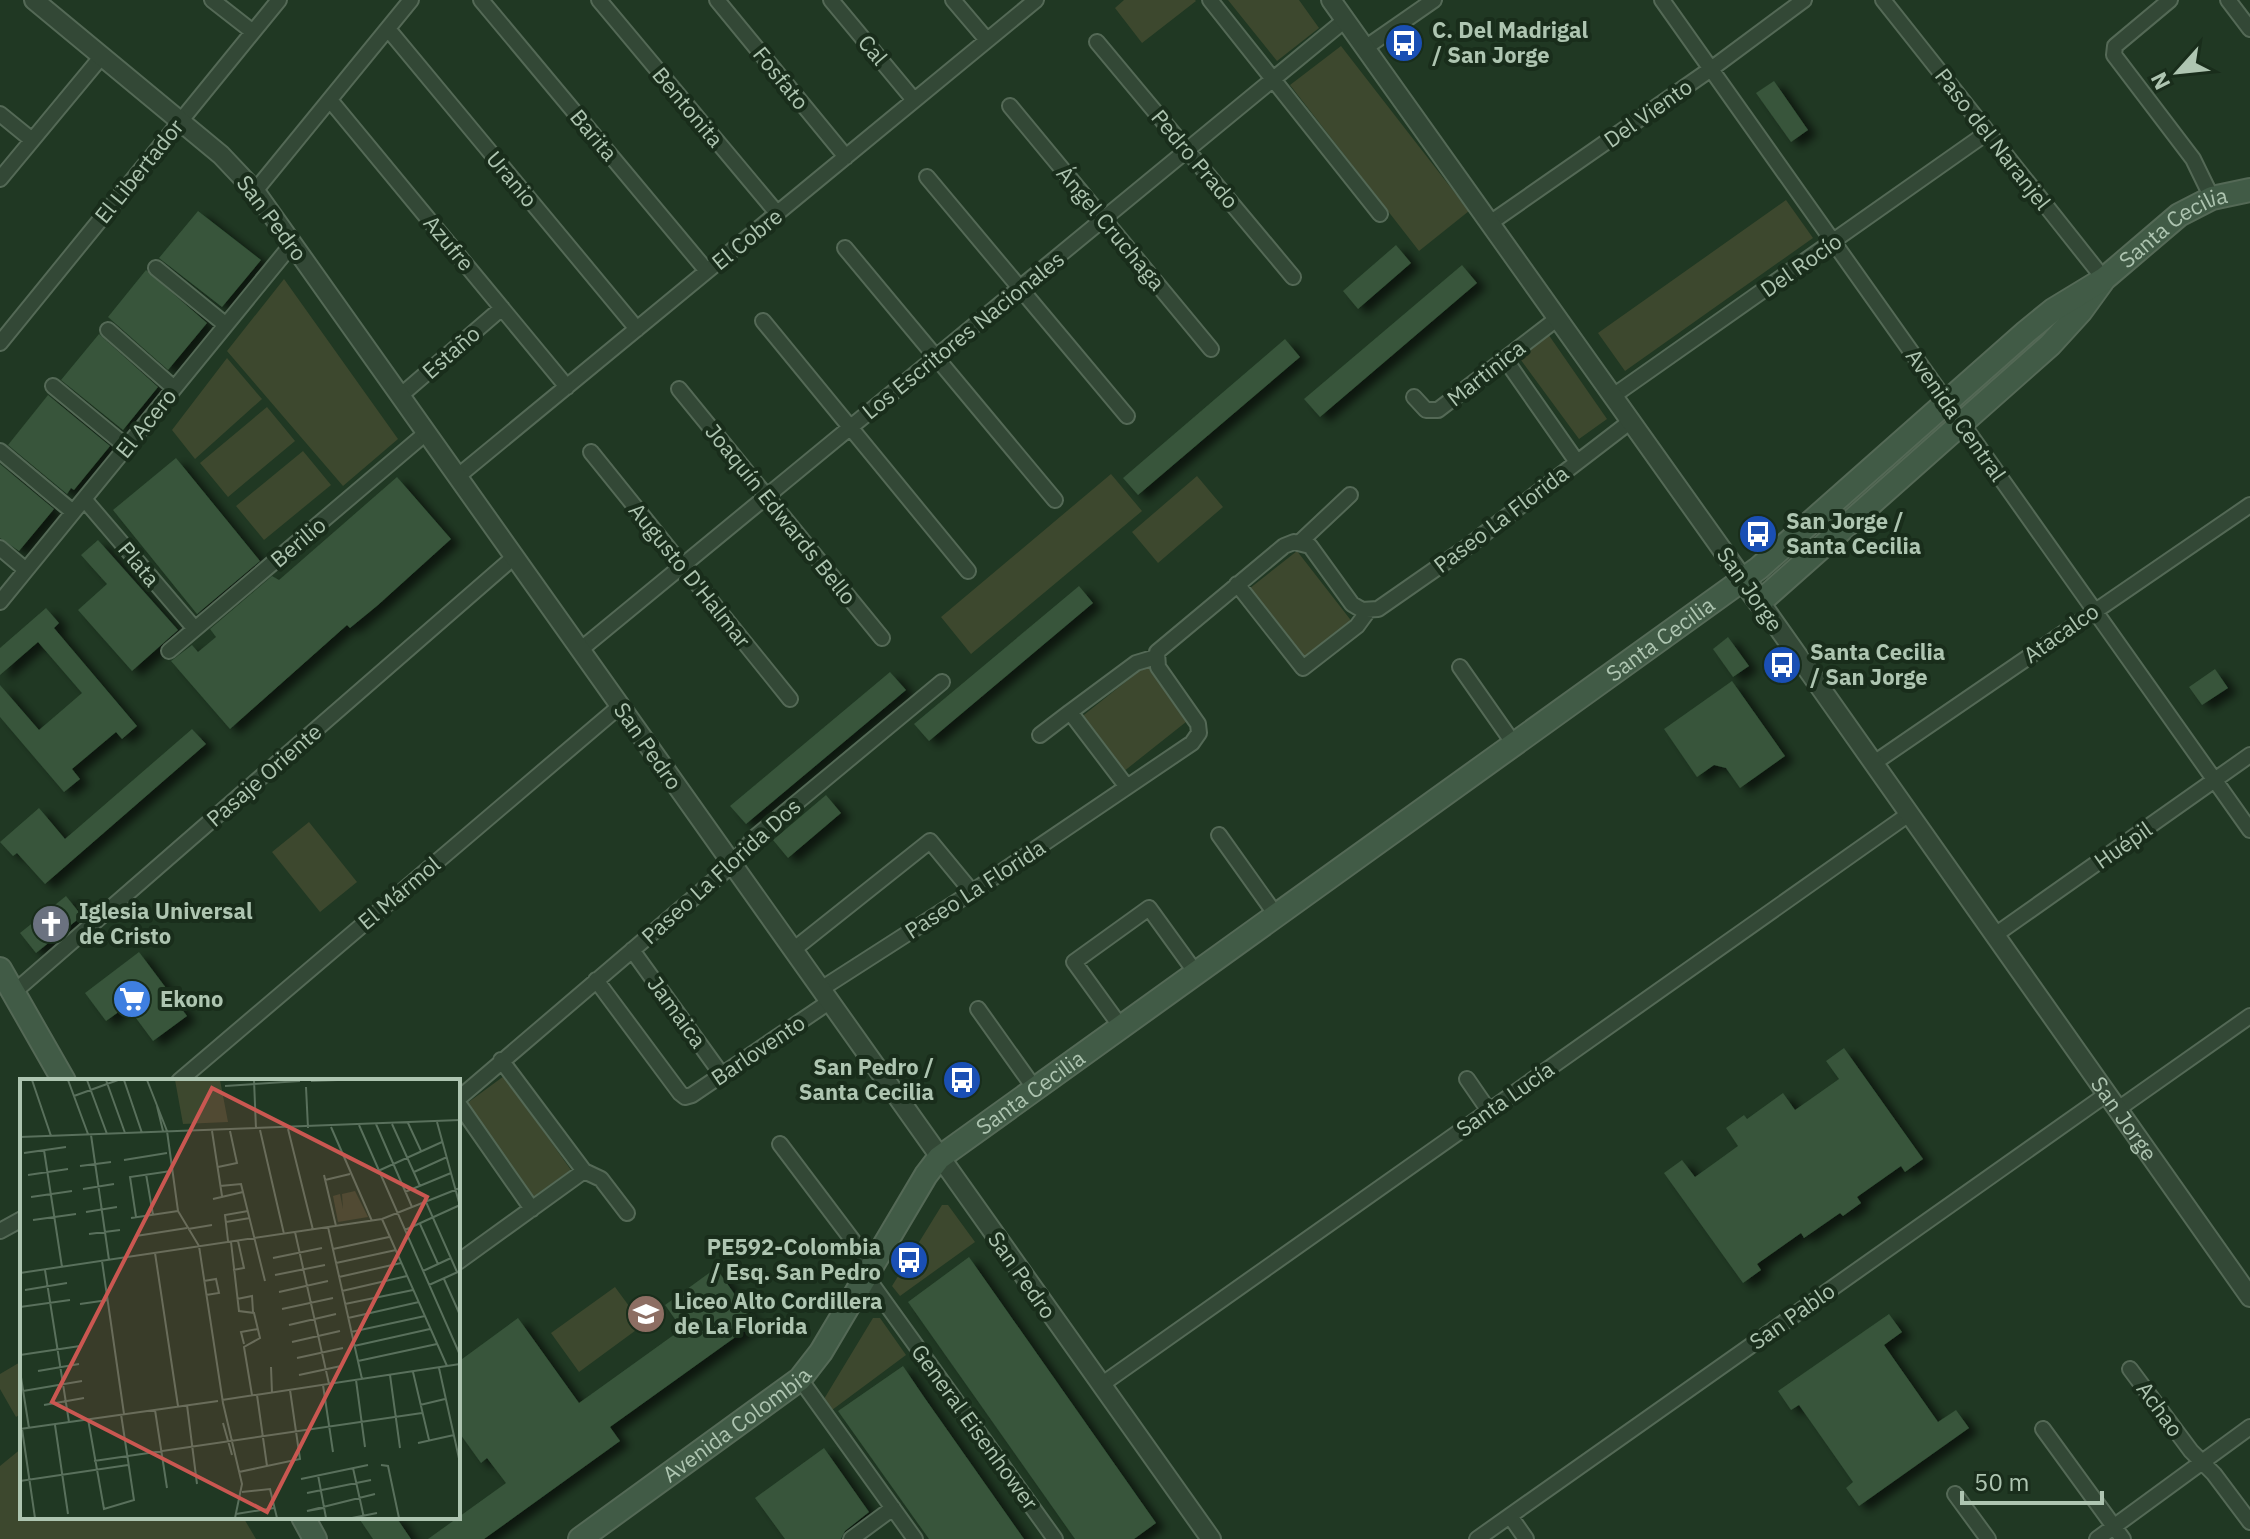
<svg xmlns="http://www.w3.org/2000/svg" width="2250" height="1539" font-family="'IBM Plex Sans',sans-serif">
<defs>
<filter id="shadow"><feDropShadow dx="9" dy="5" stdDeviation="4" flood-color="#0009"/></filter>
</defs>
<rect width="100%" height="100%" fill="#203823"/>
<path fill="#3d482e" d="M1124 0H1195L1196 1 1142 43 1115 8Z
M1228 0H1299L1319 28 1277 61Z
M1341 46 1469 211 1419 251 1290 85Z
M1786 200 1813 238 1625 371 1598 333Z
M284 279 398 439 343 486 227 351Z
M1548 334 1607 419 1579 439 1518 356Z
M227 358 262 399 195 459 172 430Z
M267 407 295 441 228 497 200 463Z
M303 451 331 485 264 540 236 506Z
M1111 474 1142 511 971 654 941 617Z
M1197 476 1223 507 1158 563 1132 532Z
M1297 551 1353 623 1296 668 1240 596Z
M1148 664 1191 718 1123 772 1080 718Z
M309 822 357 882 320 912 272 852Z
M504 1076 571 1170 533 1197 466 1104Z
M942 1205H948L975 1242 900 1296 892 1286Z
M615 1287 643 1325 579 1372 551 1333Z
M873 1318H880L906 1355 832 1410 824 1399Z
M22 1361V1413L16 1417 0 1389V1374Z
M22 1448V1517H243L256 1539H0V1466Z"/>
<path fill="#37543a" filter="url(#shadow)" d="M1774 81 1808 130 1791 142 1756 93Z
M198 211 261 260 222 307 159 258Z
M1396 245 1411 263 1358 309 1343 291Z
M1462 265 1477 283 1320 417 1304 399Z
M146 270 207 323 168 370 108 317Z
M99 334 158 387 123 430 61 380Z
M1285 339 1300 357 1138 495 1123 478Z
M48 395 110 446 74 490 71 488 67 494 8 445Z
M176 458 260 561 197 614 113 510Z
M0 464 54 509 19 551 0 538Z
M397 477 451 539 378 605 350 628 347 625 230 729 171 661 192 645 198 652 216 637 210 629 272 576 279 580Z
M98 540 178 630 132 671 78 610 107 584 81 555Z
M1079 586 1093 603 929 741 914 724Z
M46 608 59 623 54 628 137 726 122 739 116 732 72 769 80 779 64 792 0 717V685L39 730 82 693 38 642 0 675V648Z
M1728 637 1749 666 1733 677 1713 649Z
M2215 669 2228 688 2202 705 2189 687Z
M890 672 906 690 746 824 730 806Z
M1732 681 1785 756 1740 788 1726 768 1714 765 1697 777 1664 729Z
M192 729 206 744 45 884 17 853 13 856 0 842 39 808 65 839Z
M826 795 841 813 788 858 773 840Z
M66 896 82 916 36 953 20 933Z
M139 952 187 1016 153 1041 127 1006 106 1021 85 993Z
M1844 1048 1923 1159 1905 1172 1901 1166 1857 1197 1861 1203 1843 1216 1840 1213 1804 1238 1801 1233 1757 1264 1761 1270 1743 1283 1664 1173 1682 1160 1695 1177 1738 1146 1726 1128 1744 1115 1747 1119 1783 1093 1795 1110 1839 1079 1826 1061Z
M969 1257 1156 1523 1134 1539H1075L908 1302Z
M716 1268 755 1323 610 1427 620 1441 484 1539H428L506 1483 487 1458 481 1463 458 1431V1362L518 1318 579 1403 682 1329 665 1305Z
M1889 1314 1902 1332 1884 1345 1938 1422 1956 1410 1969 1428 1859 1506 1846 1488 1853 1482 1799 1405 1791 1410 1778 1391Z
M903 1366 924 1397 1024 1539H929L838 1411Z
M824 1448 869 1512 845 1531 841 1539H785L755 1498Z
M358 1517H396L411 1539H373Z"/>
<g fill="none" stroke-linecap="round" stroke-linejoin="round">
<g stroke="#546956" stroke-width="18">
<path id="minor" d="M212 0 253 32
M481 0 707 271
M599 0 777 213
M717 0 846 157
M831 0 914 100
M953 0 987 40
M1210 0 1380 214
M1662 0 2250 830
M1883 0 2104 279
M2170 0 2115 46 2114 55 2193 159 2212 198
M2228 0 2250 29
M388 29 637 329
M1097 42 1293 277
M1365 48 1434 0
M330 100 567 387
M1010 106 1211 349
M0 114 32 140
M927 177 1127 416
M0 179 102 56
M255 191 411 0
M1490 223 1711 69 1804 0
M845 248 1055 500
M156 268 226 325
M763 321 968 571
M108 330 174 388
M0 343 279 0
M1505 359 1577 462
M53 386 127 447
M679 389 882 638
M400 396 502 308
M1613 396 1988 132
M1414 397 1426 410H1438L1558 318
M0 451 73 512
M591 452 790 699
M457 477 1036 0
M84 499 195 629
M1300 542 1350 495
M0 548 26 570
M1237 584 1303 668 1357 626 1368 611
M0 602 292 244
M580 650 1345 20
M169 651 426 433
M1460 667 1514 744
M1040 735 1070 712
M1874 763 2250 505
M1127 787 1070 712 1136 663 1156 657
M1219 835 1276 915
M1995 935 2250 755
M632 950 722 1075
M793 950 930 841 972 892
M596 980 680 1093 685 1097 692 1095 829 1002
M821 989 972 892 1192 743 1199 733 1198 724 1158 667 1157 652 1284 546 1294 542 1310 546 1352 604 1362 610 1378 609 1467 547 1631 421
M13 993 514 557
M978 1009 1035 1089
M1121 1027 1074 962 1149 908 1196 973
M501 1060 584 1171 601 1179 627 1213
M1467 1079 1489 1111
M179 1081 620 706
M458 1099 732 865 754 838 942 682
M458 1103 532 1209
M2118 1109 2250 1016
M780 1144 872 1266
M0 1231 22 1219
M458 1262 584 1171
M866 1276 1055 1539
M2130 1369 2191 1451 2214 1474 2250 1522
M800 1379 915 1539
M1101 1385 1909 814
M2043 1429 2123 1539
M1955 1494 1988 1539
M1510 1516 1526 1539
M851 1539 893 1508
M1477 1539 2107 1094
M2097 1539 2250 1427"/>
</g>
<g stroke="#546956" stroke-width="22">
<g id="tertiary">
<path d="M34 0 221 155 255 191 1211 1539"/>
<path d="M1331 0 1743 579"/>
<path id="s1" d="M1760 602 2250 1297"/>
</g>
</g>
<g stroke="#546956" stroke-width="26">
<g id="secondary">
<path d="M1743 579 1760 602 2050 345 2081 311 2102 282"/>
<path d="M0 969 64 1081"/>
<path d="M303 1517 315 1539"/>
<path id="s2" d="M580 1539 800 1379 821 1352 926 1175 939 1158 1759 568 2026 332 2053 310 2104 279 2179 215 2212 198 2250 190"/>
</g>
</g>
<use href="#minor" stroke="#334836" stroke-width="14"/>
<use href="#tertiary" stroke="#334836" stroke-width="18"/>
<use href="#secondary" stroke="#415b46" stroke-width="22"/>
</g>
<defs>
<g id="bus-disc" transform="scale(2)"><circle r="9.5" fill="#1a4fb4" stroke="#192d1b"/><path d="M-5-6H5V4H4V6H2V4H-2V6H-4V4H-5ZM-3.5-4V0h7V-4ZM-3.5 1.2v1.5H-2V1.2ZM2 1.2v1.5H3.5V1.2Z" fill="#fff"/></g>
<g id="church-disc" transform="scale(2)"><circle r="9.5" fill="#6b7280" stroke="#192d1b"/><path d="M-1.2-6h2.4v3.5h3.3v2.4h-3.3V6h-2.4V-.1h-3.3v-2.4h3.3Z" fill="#fff"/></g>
<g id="supermarket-disc" transform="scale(2)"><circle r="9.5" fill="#3f7fe0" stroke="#192d1b"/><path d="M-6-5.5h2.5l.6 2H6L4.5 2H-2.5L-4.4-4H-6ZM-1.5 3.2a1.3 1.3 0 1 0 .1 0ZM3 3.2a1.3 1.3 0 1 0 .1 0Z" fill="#fff"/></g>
<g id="school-disc" transform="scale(2)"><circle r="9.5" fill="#8d6e63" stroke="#192d1b"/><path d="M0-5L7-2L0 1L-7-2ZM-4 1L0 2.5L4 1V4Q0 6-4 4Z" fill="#fff"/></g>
</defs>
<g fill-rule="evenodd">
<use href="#bus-disc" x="1404" y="43"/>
<use href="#bus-disc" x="1758" y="534"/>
<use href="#bus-disc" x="1782" y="665"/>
<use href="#church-disc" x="51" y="924"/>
<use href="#supermarket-disc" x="132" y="999"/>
<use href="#bus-disc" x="962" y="1080"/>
<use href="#bus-disc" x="909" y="1260"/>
<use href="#school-disc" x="646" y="1314"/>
</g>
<g text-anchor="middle" stroke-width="8" stroke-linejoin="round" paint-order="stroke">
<g font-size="22" font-weight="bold" fill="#aec5b1" stroke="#192d1b" text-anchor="start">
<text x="1432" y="38">C. Del Madrigal<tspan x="1432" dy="25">/ San Jorge</tspan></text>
<text x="1786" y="529">San Jorge /<tspan x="1786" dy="25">Santa Cecilia</tspan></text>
<text x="1810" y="660">Santa Cecilia<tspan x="1810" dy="25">/ San Jorge</tspan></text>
<text x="79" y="919">Iglesia Universal<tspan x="79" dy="25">de Cristo</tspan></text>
<text x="160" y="1007">Ekono</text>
<text x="934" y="1075" text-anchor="end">San Pedro /<tspan x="934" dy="25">Santa Cecilia</tspan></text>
<text x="881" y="1255" text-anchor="end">PE592-Colombia<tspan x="881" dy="25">/ Esq. San Pedro</tspan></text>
<text x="674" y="1309">Liceo Alto Cordillera<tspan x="674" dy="25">de La Florida</tspan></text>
</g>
<g font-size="22" fill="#aec5b1" stroke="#192d1b">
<text transform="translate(873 50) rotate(50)" y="8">Cal</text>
<text transform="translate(781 78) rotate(51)" y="8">Fosfato</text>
<text transform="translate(688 107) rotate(50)" y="8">Bentonita</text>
<text transform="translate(1648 113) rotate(-35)" y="8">Del Viento</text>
<text transform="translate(594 135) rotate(50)" y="8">Barita</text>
<text transform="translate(1993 139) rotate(52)" y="8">Paso del Naranjel</text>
<text transform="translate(1195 159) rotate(50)" y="8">Pedro Prado</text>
<text transform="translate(139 171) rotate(-51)" y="8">El Libertador</text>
<text transform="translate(512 179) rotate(50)" y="8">Uranio</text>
<text transform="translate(272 218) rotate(53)" y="8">San Pedro</text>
<text transform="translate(1111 228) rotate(50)" y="8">Ángel Cruchaga</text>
<text dy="8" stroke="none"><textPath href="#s2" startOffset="2082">Santa Cecilia</textPath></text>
<text transform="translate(747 239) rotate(-39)" y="8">El Cobre</text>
<text transform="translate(449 243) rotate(50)" y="8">Azufre</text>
<text transform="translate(1801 265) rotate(-35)" y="8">Del Rocío</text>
<text transform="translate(963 335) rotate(-39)" y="8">Los Escritores Nacionales</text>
<text transform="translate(451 352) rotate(-41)" y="8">Estaño</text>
<text transform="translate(1486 373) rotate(-38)" y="8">Martinica</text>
<text transform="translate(1956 415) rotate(55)" y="8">Avenida Central</text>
<text transform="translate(146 423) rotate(-51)" y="8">El Acero</text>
<text transform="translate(781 514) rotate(51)" y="8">Joaquín Edwards Bello</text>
<text transform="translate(1501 519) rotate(-37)" y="8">Paseo La Florida</text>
<text transform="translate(298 542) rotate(-40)" y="8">Berilio</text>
<text transform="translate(139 564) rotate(50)" y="8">Plata</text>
<text transform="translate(690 575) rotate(51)" y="8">Augusto D'Halmar</text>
<text transform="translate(1750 589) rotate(55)" y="8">San Jorge</text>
<text transform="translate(2061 633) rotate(-35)" y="8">Atacalco</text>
<text dy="8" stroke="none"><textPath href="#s2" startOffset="1422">Santa Cecilia</textPath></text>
<text transform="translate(648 746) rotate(55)" y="8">San Pedro</text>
<text transform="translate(264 775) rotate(-41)" y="8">Pasaje Oriente</text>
<text transform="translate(2123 845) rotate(-35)" y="8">Huépil</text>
<text transform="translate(721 871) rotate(-42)" y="8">Paseo La Florida Dos</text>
<text transform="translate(975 889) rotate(-33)" y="8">Paseo La Florida</text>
<text transform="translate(399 893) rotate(-40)" y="8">El Mármol</text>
<text transform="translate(677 1012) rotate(54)" y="8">Jamaica</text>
<text transform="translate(758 1050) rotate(-34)" y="8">Barlovento</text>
<text dy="8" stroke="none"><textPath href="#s2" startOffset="646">Santa Cecilia</textPath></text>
<text transform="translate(1505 1099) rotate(-35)" y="8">Santa Lucía</text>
<text dy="8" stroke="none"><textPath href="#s1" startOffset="632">San Jorge</textPath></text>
<text transform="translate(1022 1275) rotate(55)" y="8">San Pedro</text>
<text transform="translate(1792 1316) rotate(-35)" y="8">San Pablo</text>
<text transform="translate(2160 1409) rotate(54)" y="8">Achao</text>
<text dy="8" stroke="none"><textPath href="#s2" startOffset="194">Avenida Colombia</textPath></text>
<text transform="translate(975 1427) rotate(54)" y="8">General Eisenhower</text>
</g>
</g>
<g transform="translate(20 1079)">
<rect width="440" height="440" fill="#203823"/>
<path d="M155 1H200L208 43 163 45ZM335 112 348 138 318 143 313 117 320 115 323 130 322 115Z" fill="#3d482e"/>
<path fill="none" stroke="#59705c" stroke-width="2" d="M12 1 31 57M48 1 68 55M67 1 87 55M86 1 105 54M104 1 122 54M127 1 147 52M234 1 236 50M291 2 318 1M205 7 280 2M286 8 288 49M54 17 98 1M137 27 143 52M417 43 440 127M388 44 401 72M356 45 392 128M372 45 400 107M339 46 440 276M311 48 352 142M268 50 293 151M240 51 264 155M147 52 158 132 179 167 203 324 222 405 215 439M192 52 202 117M71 56 89 181M0 58 440 41M24 71 42 188M4 74 46 68M104 81 147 74M60 87 91 83M198 88 217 84 210 52M358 92 422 63M394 93 427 78M126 95 133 136M8 96 48 90M304 96 316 147M305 101 330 95M200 107 221 105 245 202M63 110 94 105M385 113 431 94M11 118 52 112M193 120 223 113M406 123 437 193M66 133 97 128M116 138 110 98 151 92M111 139 158 132M362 140 427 287M13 141 56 135M206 143 230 139M400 145 418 185M308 148 342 300M168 150 192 146M385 151 440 126M275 153 309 305M69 155 100 151M116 157 167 149M208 162 205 136 228 132M211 163 219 232 234 234 240 259 224 268 232 316M313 170 369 158M135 174 158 327M253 179 302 169M82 182 104 335M316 184 376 171M25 191 49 343M213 191 224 189 218 162M403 192 431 179M0 194 362 140 440 109M255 196 305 186M319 198 381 184M424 200 440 236M184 202 196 200 199 214 186 216M409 206 440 192M5 211 47 204M322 212 387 197M259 213 308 202M217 220 232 217 233 233M60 225 88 221M325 225 393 211M0 228 50 221M262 230 313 219M328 239 399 223M269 246 316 235M331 253 405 237M272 263 320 252M224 265 221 253 238 250M334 267 410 250M0 276 60 267M277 279 323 269M338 282 417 265M251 288 252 314M419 289 440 384M0 292 9 349M18 292 59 285M393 293 409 361M279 296 321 287M370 296 380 369M336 301 345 368M303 306 313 373M3 312 62 302M237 316 247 387M202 321 440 285M24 326 64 319M167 326 177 405M400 326 425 320M135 331 147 409M68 340 84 430 114 421 101 335M203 344 212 376M35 346 48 435M0 350 198 322M2 350 15 439M398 364 434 356M74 382 402 334M361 386 368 387 379 439M333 389 344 439M219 393 280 380 270 311M298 396 306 439M281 400 348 386M0 402 108 386M222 413 250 410 257 439M287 414 351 401M304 429 287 432 355 415M216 435 254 429M332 439 357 434"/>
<path fill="#ca5751" fill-opacity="0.15" stroke="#ca5751" stroke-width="4" d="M192 9 407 118 247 433 32 323Z"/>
<rect width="440" height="440" fill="none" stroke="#aec5b1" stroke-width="4"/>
</g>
<g transform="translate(2178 72) rotate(243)" stroke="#192d1b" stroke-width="6" paint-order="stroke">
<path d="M0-6L14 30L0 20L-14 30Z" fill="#aec5b1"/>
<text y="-12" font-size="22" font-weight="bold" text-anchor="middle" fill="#aec5b1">N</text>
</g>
<path d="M1962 1491v12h140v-12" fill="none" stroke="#aec5b1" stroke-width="4"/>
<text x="1974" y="1491" font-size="24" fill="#aec5b1" stroke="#192d1b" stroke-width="6" paint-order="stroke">50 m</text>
</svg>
